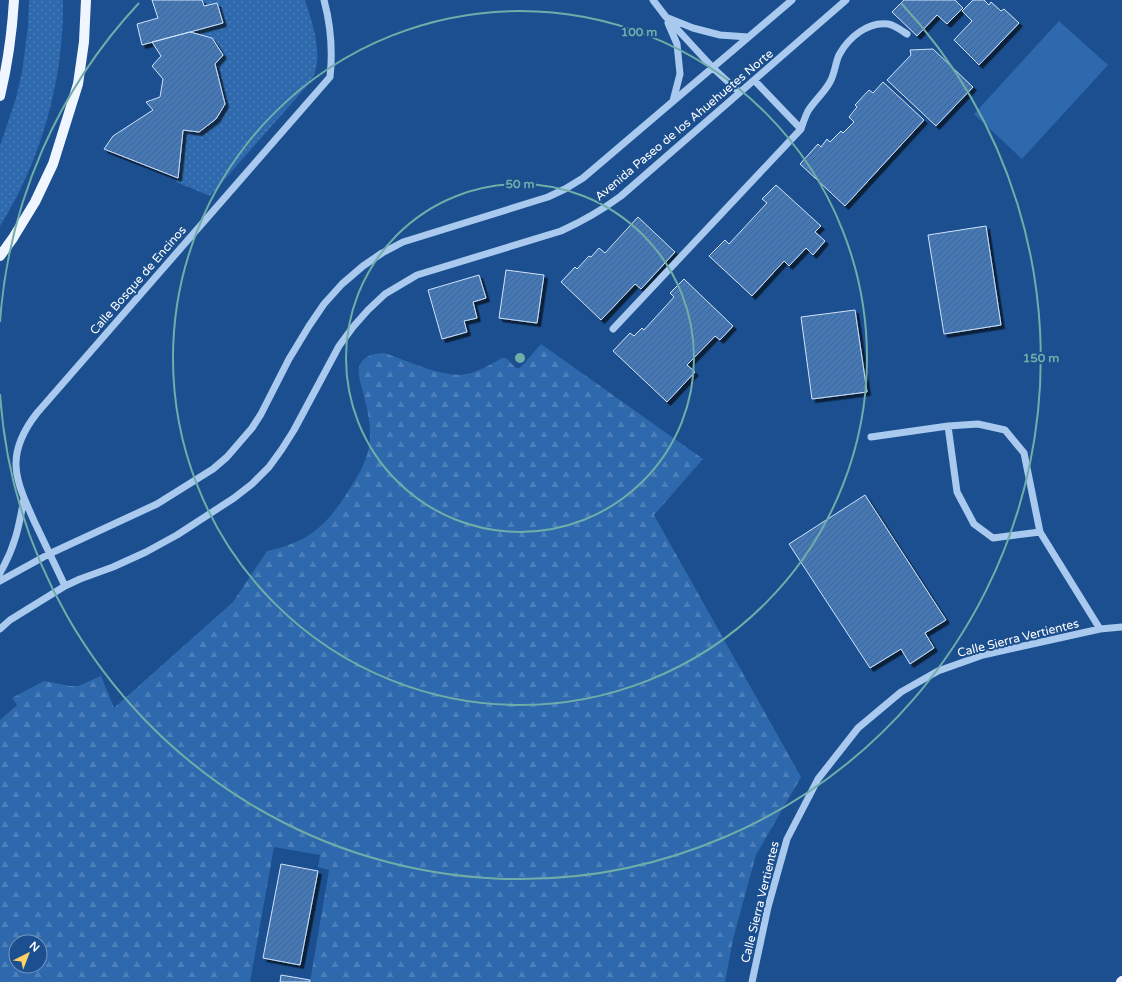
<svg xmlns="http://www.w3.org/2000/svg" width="1122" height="982" font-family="'Varela Round',sans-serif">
<defs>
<pattern id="grass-dots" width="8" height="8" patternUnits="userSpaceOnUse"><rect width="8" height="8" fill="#2e69ad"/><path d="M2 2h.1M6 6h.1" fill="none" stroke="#4d80b9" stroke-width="1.8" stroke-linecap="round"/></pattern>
<pattern id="forest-firs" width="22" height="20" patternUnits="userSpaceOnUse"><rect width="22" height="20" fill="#2e69ad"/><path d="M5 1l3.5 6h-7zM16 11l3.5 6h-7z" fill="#4d80b9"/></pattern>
<pattern id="building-hatch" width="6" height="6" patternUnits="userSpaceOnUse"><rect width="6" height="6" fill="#4478b7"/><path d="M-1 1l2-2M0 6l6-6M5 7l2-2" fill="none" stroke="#486282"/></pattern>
<filter id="shadow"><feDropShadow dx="3.5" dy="3.5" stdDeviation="0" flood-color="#0009"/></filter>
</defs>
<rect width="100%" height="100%" fill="#1b4f8f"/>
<path fill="url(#grass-dots)" d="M29 0H63C64 79 42 159 0 226V146L16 98 22 72 28 26Z
M202 0H305C312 22 323 52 314 75 312 79 309 82 307 86L210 196 176 182 178 178 183 130 225 104 215 64 223 55 212 38 190 32 222 22 217 3 204 6Z"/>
<path fill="url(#forest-firs)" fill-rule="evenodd" d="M541 344 703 459 654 515 801 777 756 855 733 939 725 982H310L329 870 318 867 320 855 274 847 250 982H0V720L17 705 12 698 44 681 70 686H78L101 676 114 708 233 602 267 551C314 541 330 521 354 482 363 468 370 452 370 436 370 424 368 411 365 400 363 389 357 377 359 367 362 356 374 353 384 353 408 360 446 381 471 373 482 370 493 363 502 358H506L516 368H520ZM16 942H40V966H16Z"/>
<path fill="#2e69ad" d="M1059 21 1108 65 1022 159 974 114Z"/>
<path fill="url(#building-hatch)" stroke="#cfe3fa" filter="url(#shadow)" d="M152 0H202L204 6 217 3 223 23 142 45 137 24 158 18Z
M904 0H955L963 8 947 24 937 15 917 36 892 12Z
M973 0H984L989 5 991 2 1001 11 1004 9 1019 23 979 65 954 40 972 21 962 11Z
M190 32 212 38 223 55 215 64 225 104 216 119 199 132 183 130 178 178 104 149 113 136 153 110 146 102 160 97 163 79 152 66 161 56 152 42Z
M933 49 973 87 936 126 887 80 911 55 910 50Z
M883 82 924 120 845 206 800 164 818 144 821 147 827 139 830 142 841 131 843 133 854 122 849 117 857 107 855 105 869 90 873 93Z
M776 185 821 226 815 232 825 241 813 255 806 248 789 266 784 261 752 296 709 256 725 240 729 244 767 203 762 199Z
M638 217 675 252 641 289 635 284 601 320 561 282 575 267 577 269 589 256 591 257 599 248 605 253Z
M986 226 1001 325 944 334 928 235Z
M506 270 544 275 537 323 499 318Z
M479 275 486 298 473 302 477 318 464 321 467 332 442 339 428 290Z
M684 279 733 326 720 340 715 336 687 365 695 372 667 402 613 351 630 333 634 336 642 328 644 330 674 297 670 293Z
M855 310 867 392 812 399 801 317Z
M865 495 946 620 925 633 934 648 910 664 901 649 870 668 789 544Z
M281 864 318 871 300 965 263 958Z
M281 975 310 980V982H280Z"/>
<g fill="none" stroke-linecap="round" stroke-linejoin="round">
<path stroke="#a9c9ee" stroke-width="7" d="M653 0 666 17 713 68 739 92
M668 18 693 28 720 35 748 37
M668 23 677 44 680 74 673 101
M801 129C803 123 805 117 808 111 814 101 824 93 830 82 835 73 835 64 839 55 848 38 868 21 888 24 895 25 902 31 907 34
M613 329 801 129 754 80
M948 426 957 492 974 524 993 538 1040 532
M871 437 948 426 978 424 1005 430 1024 453 1040 532 1100 629
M0 573C15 547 19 527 24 498
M0 581 49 554 157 504 213 469 227 457 252 428 261 414 289 359 309 326 324 304 342 284 363 266 382 253 403 242 548 197 565 189 583 178 792 0
M65 586C55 565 45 544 35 523 15 479 4 455 37 413L330 77C333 50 331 26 324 0
M0 629 10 620 65 586 80 579 113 567 146 552 177 535 234 498 252 484 269 467 282 449 294 430 339 346 353 327 368 310 385 294 417 275 561 231C583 221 602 210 621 196L846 0
M752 982 768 907 787 839 818 779 858 728 901 692 938 671 983 655 1100 629 1122 627"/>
<path stroke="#f0f6ff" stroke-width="10" d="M0 96C8 63 12 34 14 0
M0 256 13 238 35 202 53 164 78 84 84 42 86 0
M1121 982 1122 981"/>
</g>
<g fill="none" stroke="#6fada8" stroke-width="2">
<circle cx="520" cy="358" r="174"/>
<circle cx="520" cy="358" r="347"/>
<path d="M0 322A521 521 0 0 1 139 3M901 3A521 521 0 1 1 0 394"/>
</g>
<g text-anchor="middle" stroke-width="4" stroke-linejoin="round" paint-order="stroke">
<g font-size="12" fill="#fff" stroke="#1b4f8f">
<text transform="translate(684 125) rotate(-40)" y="4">Avenida Paseo de los Ahuehuetes Norte</text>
<text transform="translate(138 280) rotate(-49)" y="4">Calle Bosque de Encinos</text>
<text transform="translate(1018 638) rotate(-14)" y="4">Calle Sierra Vertientes</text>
<text transform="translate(760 902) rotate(-76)" y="4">Calle Sierra Vertientes</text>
</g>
</g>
<circle cx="520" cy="358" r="6" fill="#6fada8" stroke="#1b4f8f" stroke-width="2"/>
<g font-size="12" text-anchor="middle" font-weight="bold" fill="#6fada8" stroke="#1b4f8f" stroke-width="4" stroke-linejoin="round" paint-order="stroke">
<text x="639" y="36">100 m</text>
<text x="520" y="188">50 m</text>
<text x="1041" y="362">150 m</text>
</g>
<g transform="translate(28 954) rotate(42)"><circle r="19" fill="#1b4f8f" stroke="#7695bc"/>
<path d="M0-3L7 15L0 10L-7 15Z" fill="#ffd166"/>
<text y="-6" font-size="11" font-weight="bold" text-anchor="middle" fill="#ffffff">N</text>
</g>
</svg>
